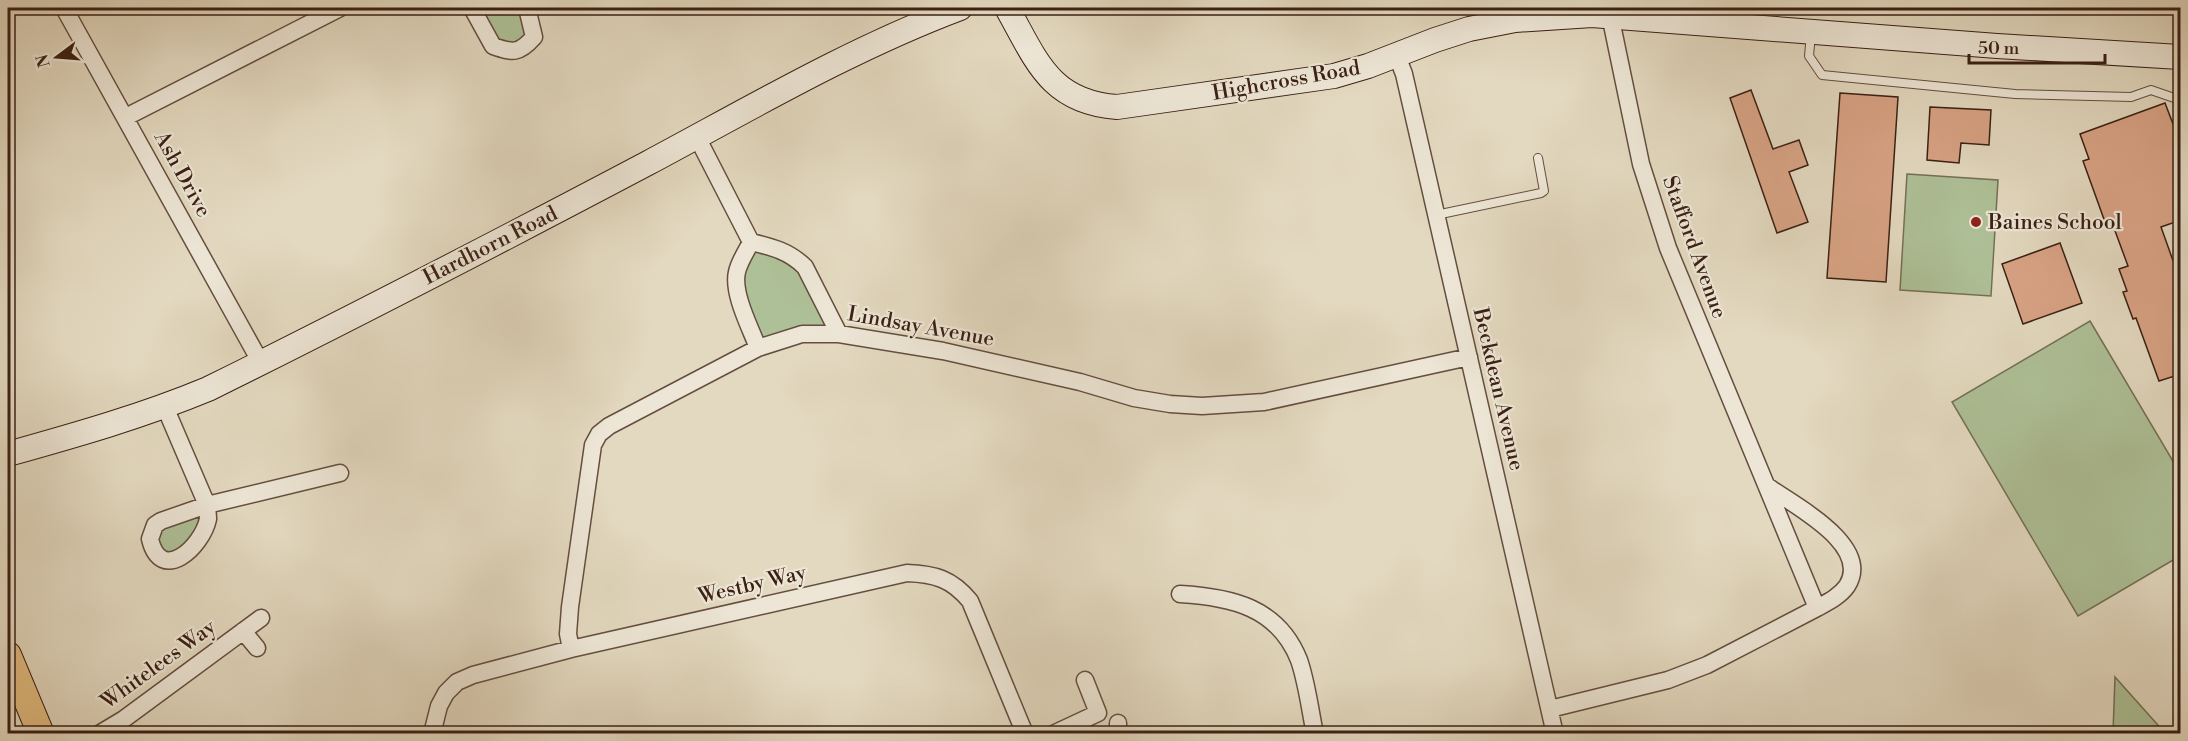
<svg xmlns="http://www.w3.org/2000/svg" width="2188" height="741" font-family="'Libre Bodoni',serif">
<rect width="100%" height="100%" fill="#e3d9c0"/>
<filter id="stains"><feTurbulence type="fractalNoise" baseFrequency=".00333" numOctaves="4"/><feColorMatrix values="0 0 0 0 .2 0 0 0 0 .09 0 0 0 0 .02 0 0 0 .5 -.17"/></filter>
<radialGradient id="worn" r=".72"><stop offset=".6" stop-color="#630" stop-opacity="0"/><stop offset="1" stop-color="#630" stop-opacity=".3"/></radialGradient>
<path fill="#aec097" stroke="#747056" stroke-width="1.5" d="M472 8H527L524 49 493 46Z
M1907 174 1998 180 1991 296 1900 290Z
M751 242 789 253 839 334 758 348 737 271Z
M2090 321 2180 473V556L2078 616 1952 402Z
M207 505 200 536 164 559 152 530Z
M2115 677 2165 733H2113Z"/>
<path fill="#d8a385" stroke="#3b2014" stroke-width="1.5" d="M1751 90 1773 149 1799 140 1808 165 1789 172 1808 222 1777 233 1730 98Z
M1840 93 1898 97 1886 282 1827 278Z
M2165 103 2181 145V220L2161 227 2181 283V374L2159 381 2136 318 2133 319 2123 292 2127 291 2119 269 2128 266 2111 220 2105 222 2083 161 2089 159 2080 134Z
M1930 107 1991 110 1989 145 1961 143 1959 163 1927 160Z
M2060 243 2082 303 2023 324 2002 264Z"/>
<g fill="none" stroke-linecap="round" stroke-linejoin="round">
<g stroke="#654e3f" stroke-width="10">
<path id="lane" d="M1811 34 1809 56 1822 75 2015 94 2131 97 2151 90 2180 100
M1436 215 1541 193 1544 191 1538 158"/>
</g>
<g stroke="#654e3f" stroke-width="19">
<path id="street" d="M64 8 261 363
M472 8 493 46C513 53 519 54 534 37L527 8
M1397 56 1404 74 1555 734
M126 117 340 8
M697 137 751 242C772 247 789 251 805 267L839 334
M751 242C746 252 739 262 737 272 732 293 750 327 758 348
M165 407 207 505C207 509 208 515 208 519 202 547 161 585 150 539L155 525 161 521 207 505 340 473
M1767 486C1793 505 1873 545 1847 586 1840 596 1828 602 1817 608
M1180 594C1231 597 1278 607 1299 660 1307 683 1310 710 1315 734
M243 631 257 648
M571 649 568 634 570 607 593 445 599 434 609 426 758 348 802 334H839L943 351 1080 382 1134 398 1170 404 1202 406 1264 402 1469 357
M1550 709 1668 680 1707 665 1817 608 1668 248 1641 164 1610 15
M1118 723V734
M99 734 124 719 261 618
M432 734 439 706 446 693 457 682 473 675 571 649 907 573C935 574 952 579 970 601L1025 734
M1053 734 1098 713 1085 680"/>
</g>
<g stroke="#3b2014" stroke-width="26">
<path id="secondary" d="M1007 8C1036 59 1049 102 1117 107L1334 76 1368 66 1435 40 1469 29 1515 20 1592 15 1997 46 2180 57
M8 454C76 435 143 416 208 389 356 316 502 240 648 163 751 108 851 49 960 8"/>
</g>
<g stroke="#3b2014" stroke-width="28">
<path id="primary" d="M8 655 41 734"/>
</g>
<path stroke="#3b2014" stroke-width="3" stroke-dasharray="1.5 3" stroke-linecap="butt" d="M8 715 11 725"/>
<use href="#lane" stroke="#ede6d6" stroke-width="8"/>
<use href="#street" stroke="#ede6d6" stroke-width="16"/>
<use href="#secondary" stroke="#ede6d6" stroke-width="24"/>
<use href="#primary" stroke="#e2bc80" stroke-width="26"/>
</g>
<circle fill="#8f2418" stroke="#ede6d6" stroke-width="2" cx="1976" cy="222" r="6"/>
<g text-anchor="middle" stroke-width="4.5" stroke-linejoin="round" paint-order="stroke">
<g font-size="21" fill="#3b2014" stroke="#ede6d6">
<text transform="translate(1286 80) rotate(-10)" y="7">Highcross Road</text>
<text transform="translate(183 174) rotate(61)" y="7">Ash Drive</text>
<text transform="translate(490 245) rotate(-27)" y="7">Hardhorn Road</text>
<text transform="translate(1695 247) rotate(70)" y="7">Stafford Avenue</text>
<text transform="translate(921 326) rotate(10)" y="7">Lindsay Avenue</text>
<text transform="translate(1499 389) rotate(77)" y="7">Beckdean Avenue</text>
<text transform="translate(752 584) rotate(-13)" y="7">Westby Way</text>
<text transform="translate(158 664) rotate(-36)" y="7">Whitelees Way</text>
</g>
<g font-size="21" fill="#3b2014" stroke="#ede6d6" text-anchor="start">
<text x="1988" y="229">Baines School</text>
</g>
</g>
<rect width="2188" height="741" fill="none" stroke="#e3d9c0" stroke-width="30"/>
<rect x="9" y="9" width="2170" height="723" fill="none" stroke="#3b2014" stroke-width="3"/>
<rect x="15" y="15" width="2158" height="711" fill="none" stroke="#3b2014" stroke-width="1.5"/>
<g transform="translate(57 57) rotate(254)" stroke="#ede6d6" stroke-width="4.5" paint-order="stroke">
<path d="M0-4.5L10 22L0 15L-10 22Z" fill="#3b2014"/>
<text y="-9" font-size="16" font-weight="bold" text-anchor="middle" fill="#3b2014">N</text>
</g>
<path d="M1969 54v9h136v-9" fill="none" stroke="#3b2014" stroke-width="3"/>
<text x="1978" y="54" font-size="18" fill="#3b2014" stroke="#ede6d6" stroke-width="4.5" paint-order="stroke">50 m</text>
<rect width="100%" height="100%" filter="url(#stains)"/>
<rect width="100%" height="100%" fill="url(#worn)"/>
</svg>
